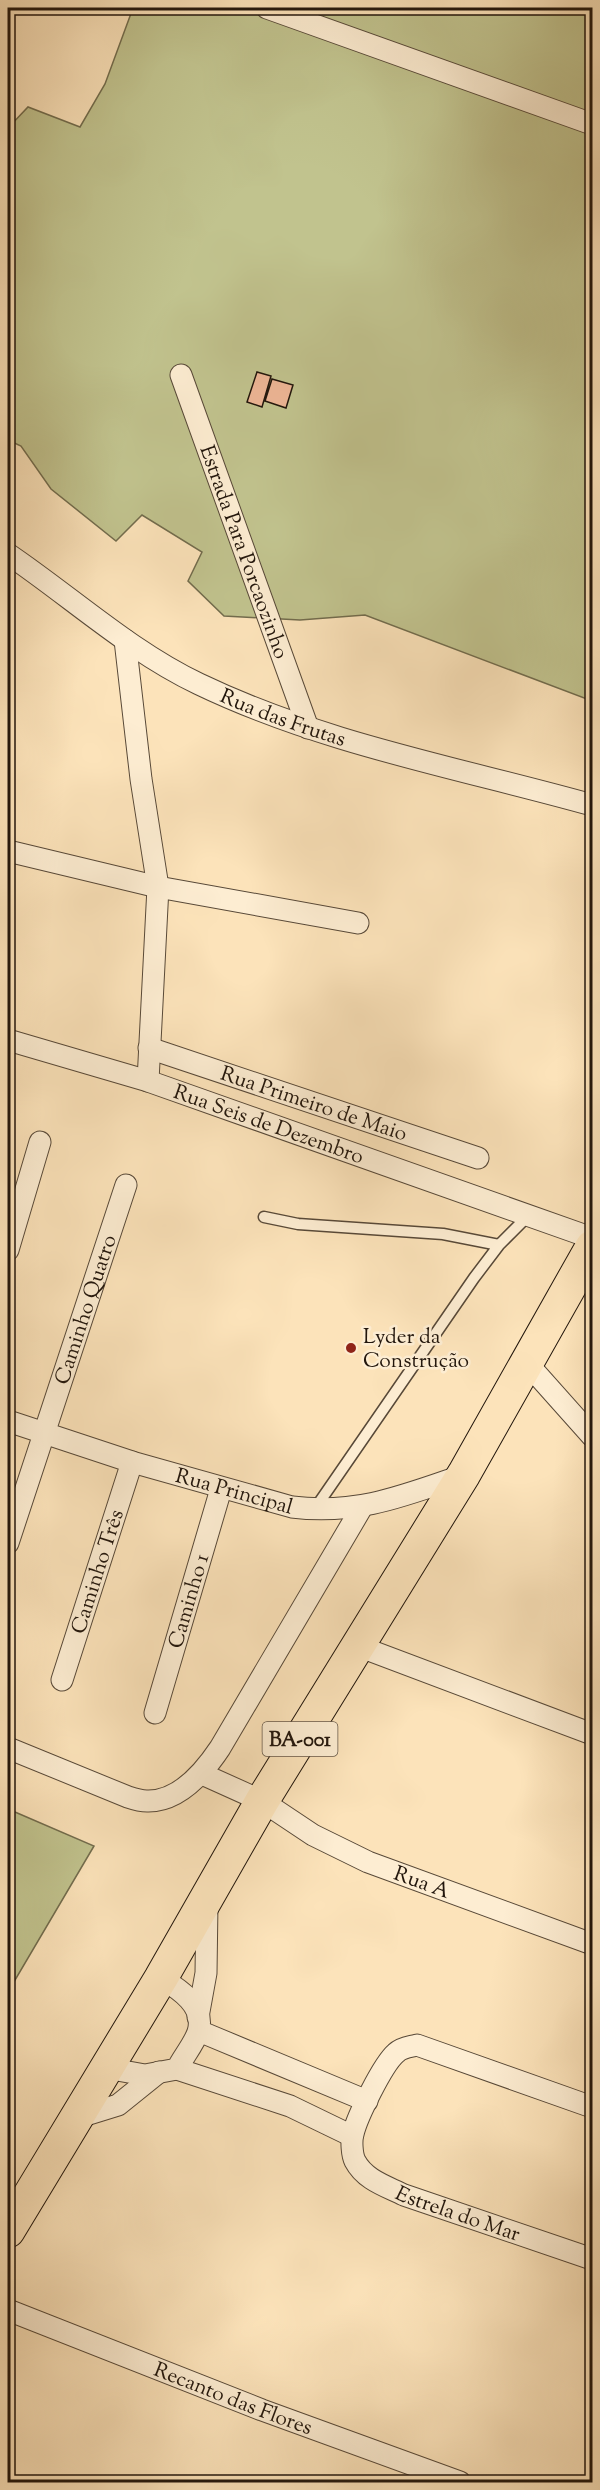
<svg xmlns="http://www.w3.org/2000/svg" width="600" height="2490" font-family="'Sorts Mill Goudy',serif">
<rect width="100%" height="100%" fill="#fce3ba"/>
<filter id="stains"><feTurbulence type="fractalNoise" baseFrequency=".00333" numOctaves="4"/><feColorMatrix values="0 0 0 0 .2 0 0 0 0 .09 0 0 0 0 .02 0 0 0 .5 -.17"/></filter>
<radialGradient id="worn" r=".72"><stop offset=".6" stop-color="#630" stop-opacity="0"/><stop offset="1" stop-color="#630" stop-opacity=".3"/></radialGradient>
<path fill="#c1c38e" stroke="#726c4d" stroke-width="1.5" d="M133 8H592V701L365 615 300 620 224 616 188 581 202 552 142 515 116 541 51 489 21 446 8 440V128L28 107 80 127 105 84Z
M8 1809 94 1846 8 1992Z"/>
<path fill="#eeb696" stroke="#22160c" stroke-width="1.5" d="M257 372 271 376 262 407 247 402Z
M272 379 293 385 286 408 265 401Z"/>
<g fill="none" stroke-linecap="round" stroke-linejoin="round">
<g stroke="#584938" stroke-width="13">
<path id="service" d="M264 1217 298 1224 443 1234 499 1245
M314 1510 474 1278 499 1245 528 1216"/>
</g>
<g stroke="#584938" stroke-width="23">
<g id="minor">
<path d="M267 8 592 124"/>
<path id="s1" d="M181 375 308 728"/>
<path id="s2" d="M8 554C70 596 131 652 199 684 324 744 460 768 592 805"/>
<path d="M125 640 141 779 158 887 148 1081"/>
<path d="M8 851 158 887 358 923"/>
<path id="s3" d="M8 1040 148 1081 592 1238"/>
<path id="s4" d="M149 1048 478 1158"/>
<path d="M8 1250 40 1142"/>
<path d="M526 1362 592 1436"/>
<path id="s5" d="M8 1421 132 1462 292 1507C357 1515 403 1496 464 1475"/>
<path id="s6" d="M8 1543 126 1185"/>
<path d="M358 1646 592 1734"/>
<path id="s7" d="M62 1680 132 1462"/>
<path id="s8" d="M155 1713 221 1489"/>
<path d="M8 1748 128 1797C134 1799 141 1801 147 1801 179 1802 204 1772 220 1748L362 1507"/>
<path id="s9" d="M202 1774 262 1801 313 1835 368 1862 592 1944"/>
<path d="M198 2017 206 1973 207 1904"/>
<path d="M199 2031 367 2101"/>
<path d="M106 2068 145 2075 177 2069C183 2057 194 2044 198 2032 206 2006 179 1989 161 1978"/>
<path d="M177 2069 290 2106 352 2136"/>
<path id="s10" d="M592 2107 417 2045C410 2047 402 2047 396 2053 383 2064 357 2117 353 2134 351 2141 352 2155 355 2161 365 2180 386 2186 404 2195L592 2259"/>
<path d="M76 2118 118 2105 159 2072"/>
<path id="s11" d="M8 2310 262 2410 460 2482"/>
</g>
</g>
<g stroke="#22160c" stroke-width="35">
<path id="primary" d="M8 2231 161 1978 262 1801 464 1474 592 1247"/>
</g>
<use href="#service" stroke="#fdedd2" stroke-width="10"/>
<use href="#minor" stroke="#fdedd2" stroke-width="21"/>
<use href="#primary" stroke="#fce3ba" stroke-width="33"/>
</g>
<circle fill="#8f2418" stroke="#fdedd2" stroke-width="2" cx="351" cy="1348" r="6"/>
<g text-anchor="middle" stroke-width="5" stroke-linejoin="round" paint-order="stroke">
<rect fill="#fdedd2" stroke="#645647" stroke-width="1.5" x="262.5" y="1722" width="75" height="34" rx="4.5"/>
<g font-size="20" font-weight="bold" fill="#22160c">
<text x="300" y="1746">BA-001</text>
</g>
<g font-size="21" fill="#22160c" stroke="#fdedd2">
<text dy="7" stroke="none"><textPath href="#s1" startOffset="188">Estrada Para Porcaozinho</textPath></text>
<text dy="7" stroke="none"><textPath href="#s2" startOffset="322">Rua das Frutas</textPath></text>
<text dy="7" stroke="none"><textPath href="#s4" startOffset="174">Rua Primeiro de Maio</textPath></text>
<text dy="7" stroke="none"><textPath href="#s3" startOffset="274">Rua Seis de Dezembro</textPath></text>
<text dy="7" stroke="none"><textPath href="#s6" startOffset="246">Caminho Quatro</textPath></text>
<text dy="7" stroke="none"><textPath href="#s5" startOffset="237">Rua Principal</textPath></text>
<text dy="7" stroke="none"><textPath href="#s7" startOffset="114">Caminho Três</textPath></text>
<text dy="7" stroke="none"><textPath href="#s8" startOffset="117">Caminho 1</textPath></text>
<text dy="7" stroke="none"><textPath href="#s9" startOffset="246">Rua A</textPath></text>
<text dy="7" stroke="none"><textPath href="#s10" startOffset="446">Estrela do Mar</textPath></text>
<text dy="7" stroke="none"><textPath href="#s11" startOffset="242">Recanto das Flores</textPath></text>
</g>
<g font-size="21" fill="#22160c" stroke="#fdedd2" text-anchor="start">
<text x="363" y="1343">Lyder da<tspan x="363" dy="24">Construção</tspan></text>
</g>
</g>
<rect width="600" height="2490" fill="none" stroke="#fce3ba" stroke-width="30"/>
<rect x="9" y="9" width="582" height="2472" fill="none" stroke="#22160c" stroke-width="3"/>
<rect x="15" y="15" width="570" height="2460" fill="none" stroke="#22160c" stroke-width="1.5"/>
<rect width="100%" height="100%" filter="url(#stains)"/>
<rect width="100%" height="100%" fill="url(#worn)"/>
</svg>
